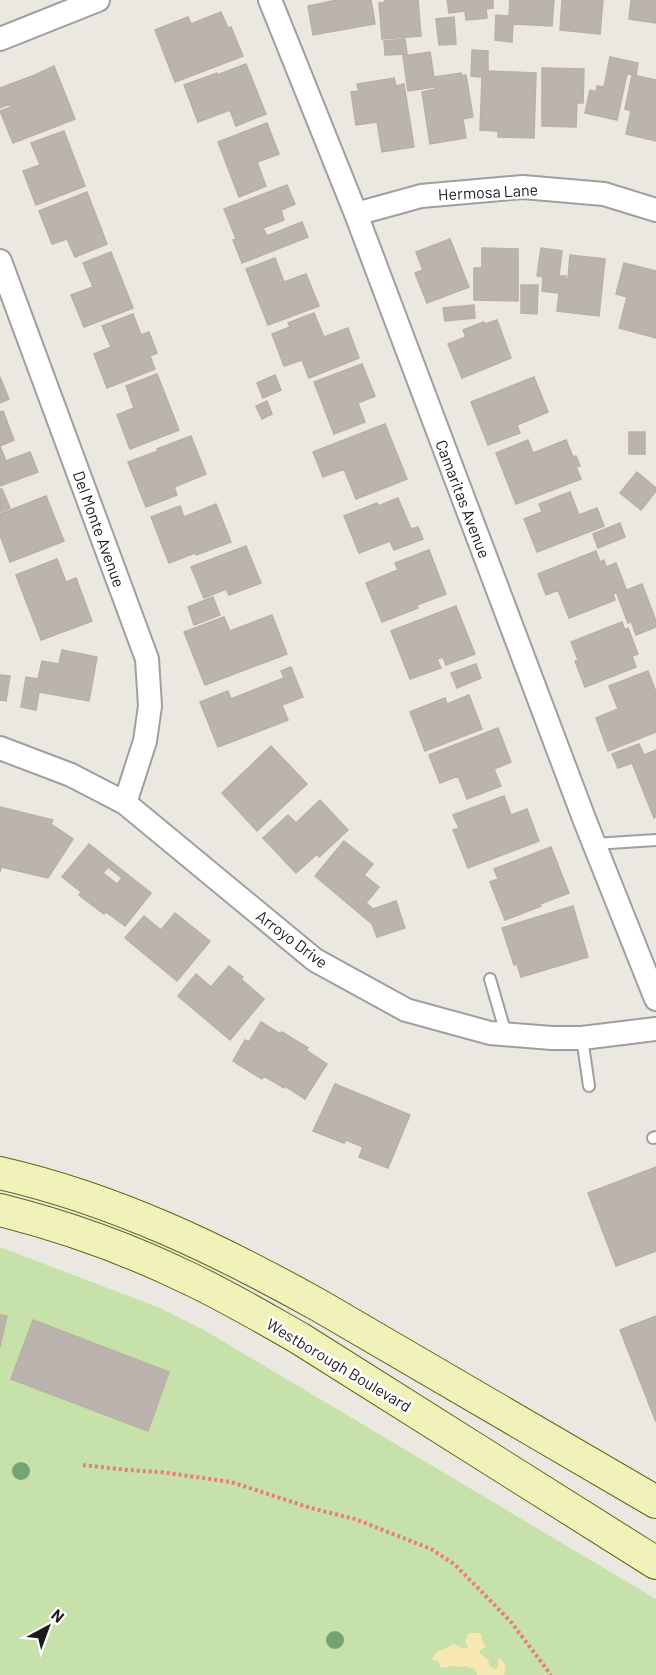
<svg xmlns="http://www.w3.org/2000/svg" width="656" height="1675" font-family="Barlow,sans-serif">
<rect width="100%" height="100%" fill="#ebe8e1"/>
<path fill="#c7e1ab" d="M0 1247 160 1308 204 1330 656 1599V1675H0Z"/>
<path fill="#f7e8b4" d="M469 1633H480L482 1636 481 1638 486 1647 480 1650V1654L485 1657 487 1658 490 1666 495 1669 498 1667V1660L501 1659C505 1663 507 1670 504 1675H477L475 1669 465 1666 463 1667 453 1666 441 1668 438 1661H434L432 1659 437 1652 454 1644 461 1648H467L468 1646 465 1641Z"/>
<path fill="#bbb4ae" stroke="#bbafa5" stroke-width="1.5" fill-rule="evenodd" d="M337 0H371L375 24 313 35 308 6Z
M385 0H418L421 36 382 39 379 3 385 2Z
M447 0H493V8L486 9 487 18 466 20 465 11 449 13Z
M510 0H554L552 26 513 24 512 42 495 40 496 15 509 16Z
M562 0H603L600 34 560 30Z
M631 0H656V23L629 19Z
M221 12 228 28 231 27 243 56 175 82 155 30 188 17 191 24Z
M454 17 456 44 439 45 436 19Z
M405 39 407 54 385 55 384 41Z
M472 50 488 51V71L536 73 534 138 498 137V131L480 130 482 77 471 76Z
M430 52 434 77 461 73V76L466 75 473 117 463 119 466 138 430 144 422 92 436 89 435 87 408 91 403 56Z
M610 57 638 63 636 75 627 74 617 120 585 113 590 90 596 92 597 86 604 87Z
M246 64 266 114 236 126 230 110 198 122 184 85 217 73V75Z
M54 66 75 119 13 143 0 111 11 107 9 104 0 108V88L35 75Z
M542 68 584 69 583 103H577L576 127 542 126Z
M632 75 656 80V141L626 134 631 111 625 109Z
M394 78 396 86 404 84 414 147 382 152 377 122 356 125 351 92 359 91 357 84Z
M267 123 279 154 257 162 266 186 239 197 218 142Z
M64 131 85 186 36 205 23 171 40 165 31 143Z
M287 185 295 204 281 210 284 220 263 228 267 236 302 222 308 237 242 263 233 240 236 239 224 209Z
M87 192 107 244 75 257 67 239 52 244 39 211Z
M450 239 469 287 427 303 415 273 423 270 416 252Z
M482 248 518 249V301L474 300V268H482Z
M541 248 562 251 559 276H566L565 278 568 279 570 255 605 259 599 316 557 311 559 293 542 291 543 277 537 276Z
M111 252 133 308 84 327 71 295 93 287 83 263Z
M275 258 284 282 306 274 319 306 268 325 246 269Z
M624 263 656 271V338L619 328 627 297 616 294Z
M521 285H538L537 314 521 313Z
M474 305 475 318 445 321 443 308Z
M314 313 324 337 348 328 359 358 309 378 302 360 284 366 272 334 290 327 288 323Z
M133 314 141 335 149 332 157 353 150 356 155 369 107 388 94 354 111 347 102 326Z
M497 320 511 358 462 378 448 344 466 337 463 330 484 322 485 324Z
M362 364 375 396 358 403 365 422 334 434 314 382Z
M157 374 179 430 130 449 117 415 134 408 126 386Z
M275 375 281 390 263 398 257 383Z
M0 377 9 399 0 403Z
M534 377 548 412 517 425 520 433 488 445 471 402Z
M267 401 272 414 262 419 256 406Z
M3 411 14 440 0 446 6 461 30 452 38 472 0 486V412Z
M385 424 407 479 356 499 344 469 323 477 313 452Z
M629 432H645V454H629Z
M191 436 206 474 174 487 177 495 146 507 128 462 158 451 157 449Z
M528 440 533 453 566 440 573 457 576 456 580 466 576 467 581 479 516 504 496 453Z
M637 472 656 488V491L641 510 620 493Z
M0 489H2L10 508 0 512Z
M570 492 579 515 597 508 604 526 537 552 524 519 542 512 539 504Z
M46 496 64 541 10 562 0 535V514Z
M398 498 411 529 418 527 423 539 394 550 390 541 359 553 344 516 377 503 378 506Z
M216 504 231 542 196 555 195 553 169 563 151 517 180 506 184 517Z
M620 523 625 537 598 548 593 534Z
M246 546 261 583 229 595 226 589 204 598 191 567Z
M429 550 446 594 417 605 418 608 382 622 366 583 398 570 395 563Z
M596 551 600 562 604 560 606 567 616 563 626 589 613 594 615 600 569 618 558 590 546 595 538 574Z
M57 559 66 582 76 578 92 621 41 640 16 575Z
M642 584 656 621V627L636 635 631 621 628 623 617 594Z
M213 597 220 615 194 625 188 607Z
M456 606 475 654 446 665 443 657 437 659 441 668 410 679 391 631Z
M272 615 287 654 205 685 184 632 224 617 230 631Z
M622 622 625 630 628 628 638 654 632 656 636 667 585 687 575 661 578 660 571 642Z
M62 650 97 657 89 701 39 692 36 710 21 707 26 677 38 679 42 661 59 664Z
M476 664 481 678 457 688 451 673Z
M291 667 303 697 282 705 288 720 218 747 200 702 228 691 231 699 284 678 281 671Z
M648 671 656 692V732L608 751 596 718 618 709 609 686Z
M0 675 10 676 6 701 0 700Z
M469 695 482 729 425 751 410 712 445 698 447 704Z
M498 728 511 762 494 769 501 786 467 799 458 776 440 783 429 755Z
M639 744 644 755 656 750V817L654 818 632 763 618 768 612 754Z
M271 746 307 784 257 831 222 793Z
M504 796 511 815 527 809 539 841 468 868 453 830 459 828 453 815Z
M320 800 348 830 319 857 317 854 296 873 263 838 288 815 296 823Z
M0 807 53 820 51 824 73 839 48 878 1 867 0 872Z
M344 841 373 864 364 875 379 887 366 903 373 909 396 901 405 928 377 937 372 924 315 876Z
M89 844 151 893 125 926 106 912 104 914 79 895 81 892 62 877ZM108 867 122 878 117 884 103 873Z
M551 847 569 893 540 904 541 906 505 920 490 882 498 879 494 869Z
M573 906 588 957 521 977 517 964 514 965 502 928Z
M175 913 210 941 177 981 125 938 144 916 161 930Z
M229 966 243 977 241 979 264 999 230 1040 178 996 196 974 211 987Z
M261 1022 280 1034 282 1032 308 1048 306 1050 327 1064 305 1099 285 1086 284 1088 264 1076 262 1079 233 1061 245 1040 249 1042Z
M335 1084 410 1115 388 1168 359 1157 363 1147 346 1140 344 1143 313 1131Z
M656 1167V1251L616 1266 588 1193Z
M0 1315 7 1316 0 1347Z
M656 1316V1422L620 1330Z
M33 1320 169 1372 148 1431 11 1379Z"/>
<g fill="none" stroke-linecap="round" stroke-linejoin="round">
<g stroke="#9f9f9f" stroke-width="14">
<path id="service" d="M594 844 656 840
M490 979 506 1034
M582 1038 589 1086
M653 1138 656 1137"/>
</g>
<g stroke="#9f9f9f" stroke-width="26">
<path id="minor" d="M270 0 356 214 585 821 656 999
M0 39 98 0
M356 214 421 196 523 187 604 194 656 210
M0 261 147 659 150 706 145 741 125 803
M0 748 71 775 125 803 315 960 406 1010 490 1033 552 1038H582L656 1029"/>
</g>
<g stroke="#5d650f" stroke-width="34">
<path id="secondary" d="M0 1173C114 1199 218 1249 320 1306L656 1502
M0 1210C64 1226 126 1248 186 1277 225 1295 262 1317 299 1338L656 1563"/>
</g>
<path stroke="#eb7d73" stroke-width="4" stroke-dasharray="3 3" stroke-linecap="butt" d="M83 1465 128 1470 160 1472 231 1482 311 1508 355 1519 431 1549 454 1564 480 1590 511 1622 551 1675"/>
<use href="#service" stroke="#fff" stroke-width="10"/>
<use href="#minor" stroke="#fff" stroke-width="22"/>
<use href="#secondary" stroke="#f0f2b9" stroke-width="32"/>
</g>
<g fill="#75a474">
<circle cx="21" cy="1471" r="9"/>
<circle cx="335" cy="1640" r="9"/>
</g>
<g text-anchor="middle" stroke-width="5" stroke-linejoin="round" paint-order="stroke">
<g font-size="16" fill="#1b1b1b" stroke="#fff">
<text transform="translate(488 192) rotate(-3)" y="6">Hermosa Lane</text>
<text transform="translate(463 499) rotate(69)" y="6">Camaritas Avenue</text>
<text transform="translate(99 529) rotate(70)" y="6">Del Monte Avenue</text>
<text transform="translate(292 939) rotate(37)" y="6">Arroyo Drive</text>
<text transform="translate(339 1365) rotate(31)" y="6">Westborough Boulevard</text>
</g>
</g>
<g transform="translate(48 1627) rotate(41)" stroke="#ffffff" stroke-width="4.5" paint-order="stroke">
<path d="M0-4.5L10 22L0 15L-10 22Z" fill="#1b1b1b"/>
<text y="-9" font-size="16" font-weight="bold" text-anchor="middle" fill="#1b1b1b">N</text>
</g>
</svg>
